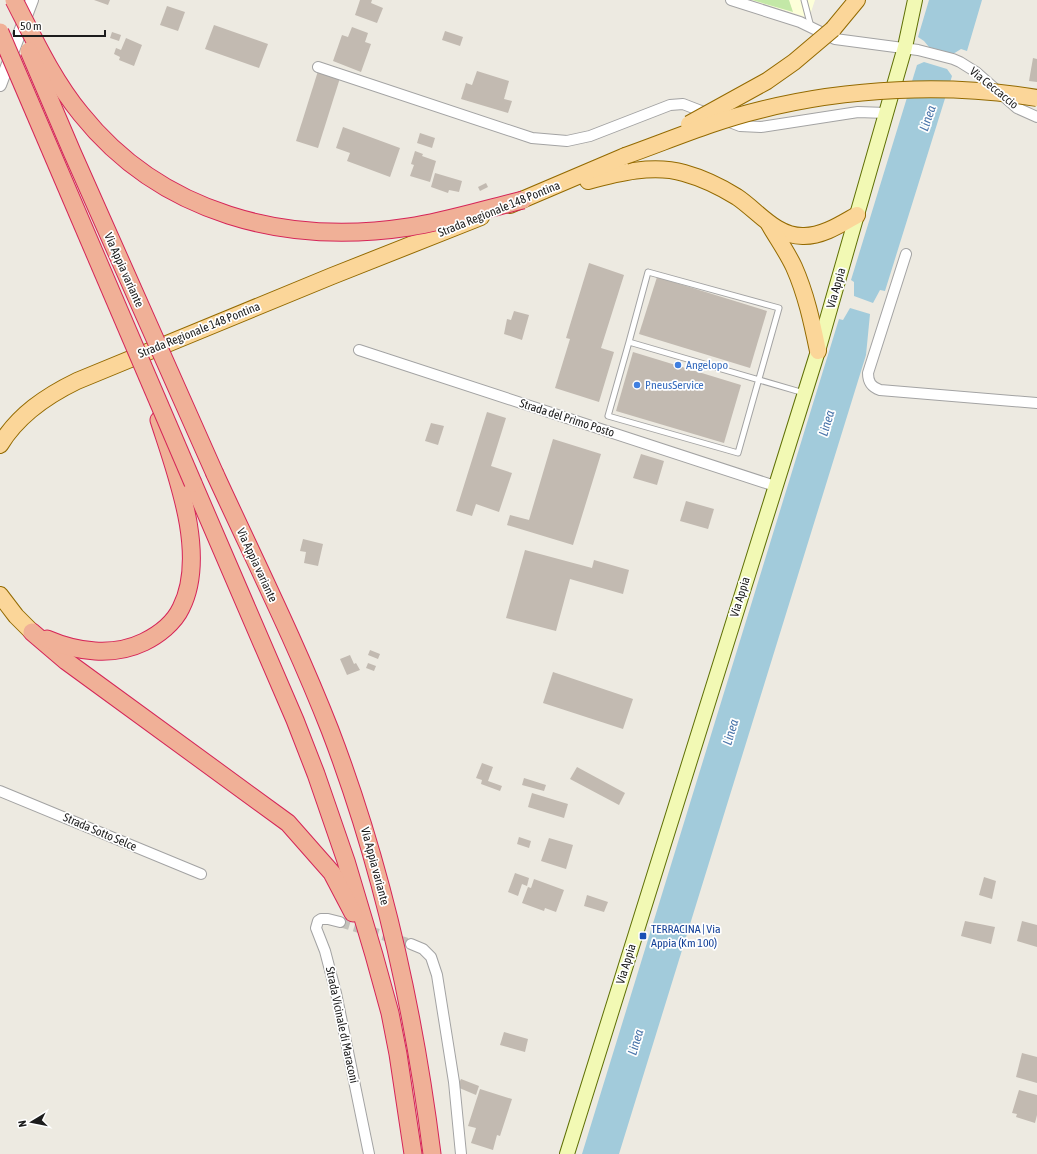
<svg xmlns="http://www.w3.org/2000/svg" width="1037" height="1154" font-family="'Asap Condensed',sans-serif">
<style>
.education{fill:#fdffd9}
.grass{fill:#c3e8a7}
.water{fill:#a2cbdb}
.building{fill:#c2bab1}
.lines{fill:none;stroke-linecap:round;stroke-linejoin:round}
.minor-tunnel{stroke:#c3c1ba;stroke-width:10;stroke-dasharray:10 5;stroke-linecap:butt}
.service-casing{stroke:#a3a3a3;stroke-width:7}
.minor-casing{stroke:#a3a3a3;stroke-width:12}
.tertiary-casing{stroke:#a3a3a3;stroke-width:14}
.secondary-casing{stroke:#5f7005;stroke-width:16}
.primary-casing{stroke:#936a01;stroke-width:18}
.trunk-casing{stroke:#d52558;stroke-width:19}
.service{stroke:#fff;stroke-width:5}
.minor{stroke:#fff;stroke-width:10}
.tertiary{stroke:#fff;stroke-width:12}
.secondary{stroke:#f2f9b4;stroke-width:14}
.primary{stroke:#fbd699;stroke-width:16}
.trunk{stroke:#f0b097;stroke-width:17}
.primary-bridge-casing{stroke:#936a01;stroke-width:18;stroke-linecap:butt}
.trunk-bridge-casing{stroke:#d52558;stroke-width:19;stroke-linecap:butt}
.primary-bridge{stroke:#fbd699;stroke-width:16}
.trunk-bridge{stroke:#f0b097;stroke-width:17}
.shop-dot{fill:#3f7fe0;stroke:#fff;stroke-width:1.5}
.transit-dot{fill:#1a4fb4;stroke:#fff;stroke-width:1.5}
.labels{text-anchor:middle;stroke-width:3.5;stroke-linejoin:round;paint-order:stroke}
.street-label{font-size:12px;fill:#1c1c1c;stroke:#fff}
.shop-label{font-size:12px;fill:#366cbe;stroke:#fff;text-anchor:start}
.transit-label{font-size:12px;fill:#164399;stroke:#fff;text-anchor:start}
.water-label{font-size:13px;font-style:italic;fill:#4a75aa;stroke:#fff}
</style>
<rect width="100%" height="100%" fill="#edeae1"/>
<polygon class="education" points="752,0 815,0 809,18"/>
<polygon class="grass" points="752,0 789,0 793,12"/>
<g class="water">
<polygon points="929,0 982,0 967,51 961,49 953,54 929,47 924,41 918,37"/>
<polygon points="924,62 947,69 952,76 885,291 880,290 873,303 854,296 854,282 851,280 917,65"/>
<polygon points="850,308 870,314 866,355 619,1154 582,1154 839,319 843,320"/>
</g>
<g class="building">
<polygon points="94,0 110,0 108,5"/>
<polygon points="360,0 372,0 371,3 383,8 377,23 355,15"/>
<polygon points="167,6 185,12 178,31 160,25"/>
<polygon points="214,25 268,44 259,68 205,49"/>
<polygon points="352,27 368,33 365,42 371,44 361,72 333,61 342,35 348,37"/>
<polygon points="445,31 463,37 460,46 442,40"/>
<polygon points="112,32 121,35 119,41 110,38"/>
<polygon points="126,38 142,45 134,66 119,60 120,57 114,54 116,48 121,50"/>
<polygon points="1033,58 1037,59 1037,82 1029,81"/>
<polygon points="318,71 340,78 318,148 296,141"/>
<polygon points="477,71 509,81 504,99 512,101 508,113 461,99 466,83 472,85"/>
<polygon points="343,127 400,148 390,177 347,161 350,153 336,148"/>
<polygon points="420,133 435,138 432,148 417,143"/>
<polygon points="415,151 423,154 422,156 436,161 430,182 410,176 414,165 411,164"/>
<polygon points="435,173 462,181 459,192 449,190 448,193 431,187"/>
<polygon points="486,183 488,187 480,191 478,187"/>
<polygon points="589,263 624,275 601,348 614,352 599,402 555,388 570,339 566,338"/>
<polygon points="657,277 767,311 750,368 639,334"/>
<polygon points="514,311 529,315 522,340 504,334 507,319 511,320"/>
<polygon points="633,352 741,385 724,443 616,411"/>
<polygon points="487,412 506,418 491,466 512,473 499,512 476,504 472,516 456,511"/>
<polygon points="431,423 444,426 438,445 425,441"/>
<polygon points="553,439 601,454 573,545 507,525 510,515 529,520"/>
<polygon points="641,454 664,461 657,485 633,478"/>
<polygon points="686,501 714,509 708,529 680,521"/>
<polygon points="303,539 323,544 318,566 304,563 306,552 300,551"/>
<polygon points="525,550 592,568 594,560 629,570 623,594 570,579 556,631 506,618"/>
<polygon points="370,650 380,654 378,659 368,655"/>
<polygon points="350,655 354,664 356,663 360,670 347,675 340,659"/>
<polygon points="368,663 376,666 374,671 366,668"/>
<polygon points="553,672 633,699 623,729 543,703"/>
<polygon points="482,763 493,767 488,781 502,786 500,791 481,784 482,780 476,778"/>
<polygon points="577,767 625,793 619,805 570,779"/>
<polygon points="524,778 546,785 544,791 522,785"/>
<polygon points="532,793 568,804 564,818 528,807"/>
<polygon points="519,837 531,841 529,848 517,844"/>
<polygon points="549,838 573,845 566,869 541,861"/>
<polygon points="515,873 529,878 527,886 522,884 518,896 508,892"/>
<polygon points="984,877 996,881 992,899 979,895"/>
<polygon points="534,879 564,890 556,912 545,908 544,911 522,903 528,887 531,888"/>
<polygon points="587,895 608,902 604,912 584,906"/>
<polygon points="965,921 995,927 991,944 961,936"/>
<polygon points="1022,921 1037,925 1037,947 1017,941"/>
<polygon points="504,1032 528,1039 525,1052 500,1045"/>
<polygon points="1022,1053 1037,1057 1037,1083 1016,1077"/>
<polygon points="461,1079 479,1086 476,1095 457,1087"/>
<polygon points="480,1089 512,1099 500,1136 497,1135 493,1150 471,1143 476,1128 468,1126"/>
<polygon points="1019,1090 1037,1095 1037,1115 1035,1123 1016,1117 1017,1114 1012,1113"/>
</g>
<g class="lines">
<polyline class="minor-tunnel" points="340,922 411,944"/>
<defs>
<g id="service">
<polyline points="804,0 811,27"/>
<polyline points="629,342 648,272 779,308 738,453 608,416 629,342 804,393"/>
</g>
<g id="minor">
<polyline points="731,0 800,22 835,39 918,50 953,59 960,62 976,72 1017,108 1037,117"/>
<polyline points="318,67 532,138 567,141 590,136 670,105 683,104 740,126 761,127 858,112 886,113"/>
<path d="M906,254L868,373C868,382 871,387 880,390L1037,403"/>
<polyline points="359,350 775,486"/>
<polyline points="0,791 201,874"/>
<polyline points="340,922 328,919 321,919 318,921 316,928 325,951 336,993 369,1154"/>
<polyline points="411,944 423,949 431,957 437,975 454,1082 461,1154"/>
</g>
<polyline id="tertiary" points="0,85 32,0"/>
<polyline id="secondary" points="567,1154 818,351 905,47 915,0"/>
<g id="primary">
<polyline points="833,29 857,0"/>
<path d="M588,181C618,173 653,164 684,173C702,178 721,187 737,197C758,211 776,237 804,236C823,236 841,224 857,215"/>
<polyline points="510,205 625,156"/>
<path d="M769,224C777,238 787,252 794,267C806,294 812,322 818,351"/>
<path d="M0,445C18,415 46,396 77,381L332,276L481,217"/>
<polyline points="0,595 16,616 32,632"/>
</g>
<g id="trunk">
<path d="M215,474C254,559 296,643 330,730C382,866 414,1010 432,1154"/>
<polyline points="193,483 295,720 316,774 346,861 374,955 390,1013 398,1054 413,1154"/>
<polyline points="32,632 66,661 288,823 332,873 353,913"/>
<path d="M47,639C77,652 113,657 144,642C158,635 174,623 181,608C208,555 176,473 159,420"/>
</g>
</defs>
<use href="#service" class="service-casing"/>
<use href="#minor" class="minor-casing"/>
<use href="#tertiary" class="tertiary-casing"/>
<use href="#secondary" class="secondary-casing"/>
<use href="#primary" class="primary-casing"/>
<use href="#trunk" class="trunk-casing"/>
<use href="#service" class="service"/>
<use href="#minor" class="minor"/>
<use href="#tertiary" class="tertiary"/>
<use href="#secondary" class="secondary"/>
<use href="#primary" class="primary"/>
<use href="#trunk" class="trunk"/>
<defs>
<g id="primary-bridge">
<polyline points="689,124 767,81 794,62 833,29"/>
<path d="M625,156C670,140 714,121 760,110C846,88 949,83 1037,98"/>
</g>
<g id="trunk-bridge">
<path d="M14,0C34,39 53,80 81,114C161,214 286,246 409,227C447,221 485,209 523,200"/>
<polyline points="0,32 193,483"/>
<polyline points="29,51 72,152 215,474"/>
</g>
</defs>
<use href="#primary-bridge" class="primary-bridge-casing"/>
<use href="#trunk-bridge" class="trunk-bridge-casing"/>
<use href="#primary-bridge" class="primary-bridge"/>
<use href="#trunk-bridge" class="trunk-bridge"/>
</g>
<g class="shop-dot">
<circle cx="678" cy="365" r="4"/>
<circle cx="637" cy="385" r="4"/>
</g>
<rect class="transit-dot" x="639" y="932" width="8" height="8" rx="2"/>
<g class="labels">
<g class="street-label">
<text transform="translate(994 88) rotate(39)" y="4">Via Ceccaccio</text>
<text transform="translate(499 209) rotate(-22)" y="4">Strada Regionale 148 Pontina</text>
<text transform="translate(124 270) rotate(66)" y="4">Via Appia variante</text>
<text transform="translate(836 288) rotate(-74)" y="4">Via Appia</text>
<text transform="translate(199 330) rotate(-22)" y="4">Strada Regionale 148 Pontina</text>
<text transform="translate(567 418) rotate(18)" y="4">Strada del Primo Posto</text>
<text transform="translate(257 565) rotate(65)" y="4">Via Appia variante</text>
<text transform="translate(740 597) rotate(-73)" y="4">Via Appia</text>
<text transform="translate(100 832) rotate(23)" y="4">Strada Sotto Selce</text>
<text transform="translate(375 866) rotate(75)" y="4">Via Appia variante</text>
<text transform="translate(626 964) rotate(-73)" y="4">Via Appia</text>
<text transform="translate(342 1025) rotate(78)" y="4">Strada Vicinale di Maraconi</text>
</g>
<g class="shop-label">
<text x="686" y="369">Angelopo</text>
<text x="645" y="389">PneusService</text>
</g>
<g class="transit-label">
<text x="651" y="933">TERRACINA | Via<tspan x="651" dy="14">Appia (Km 100)</tspan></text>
</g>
<g class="water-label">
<text transform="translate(927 118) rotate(-71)" y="5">Linea</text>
<text transform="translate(826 423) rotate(-73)" y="5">Linea</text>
<text transform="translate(730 732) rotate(-73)" y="5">Linea</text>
<text transform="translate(635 1042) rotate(-73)" y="5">Linea</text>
</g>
</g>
<g transform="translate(32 1122) rotate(260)" stroke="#ffffff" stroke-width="3" paint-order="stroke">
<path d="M0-3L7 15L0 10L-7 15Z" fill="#1c1c1c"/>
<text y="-6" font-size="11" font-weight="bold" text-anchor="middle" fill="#1c1c1c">N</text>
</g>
<path d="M14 30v6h91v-6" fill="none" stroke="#1c1c1c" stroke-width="2"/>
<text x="20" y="30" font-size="12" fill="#1c1c1c" stroke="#ffffff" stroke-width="3" paint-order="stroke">50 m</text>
</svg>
